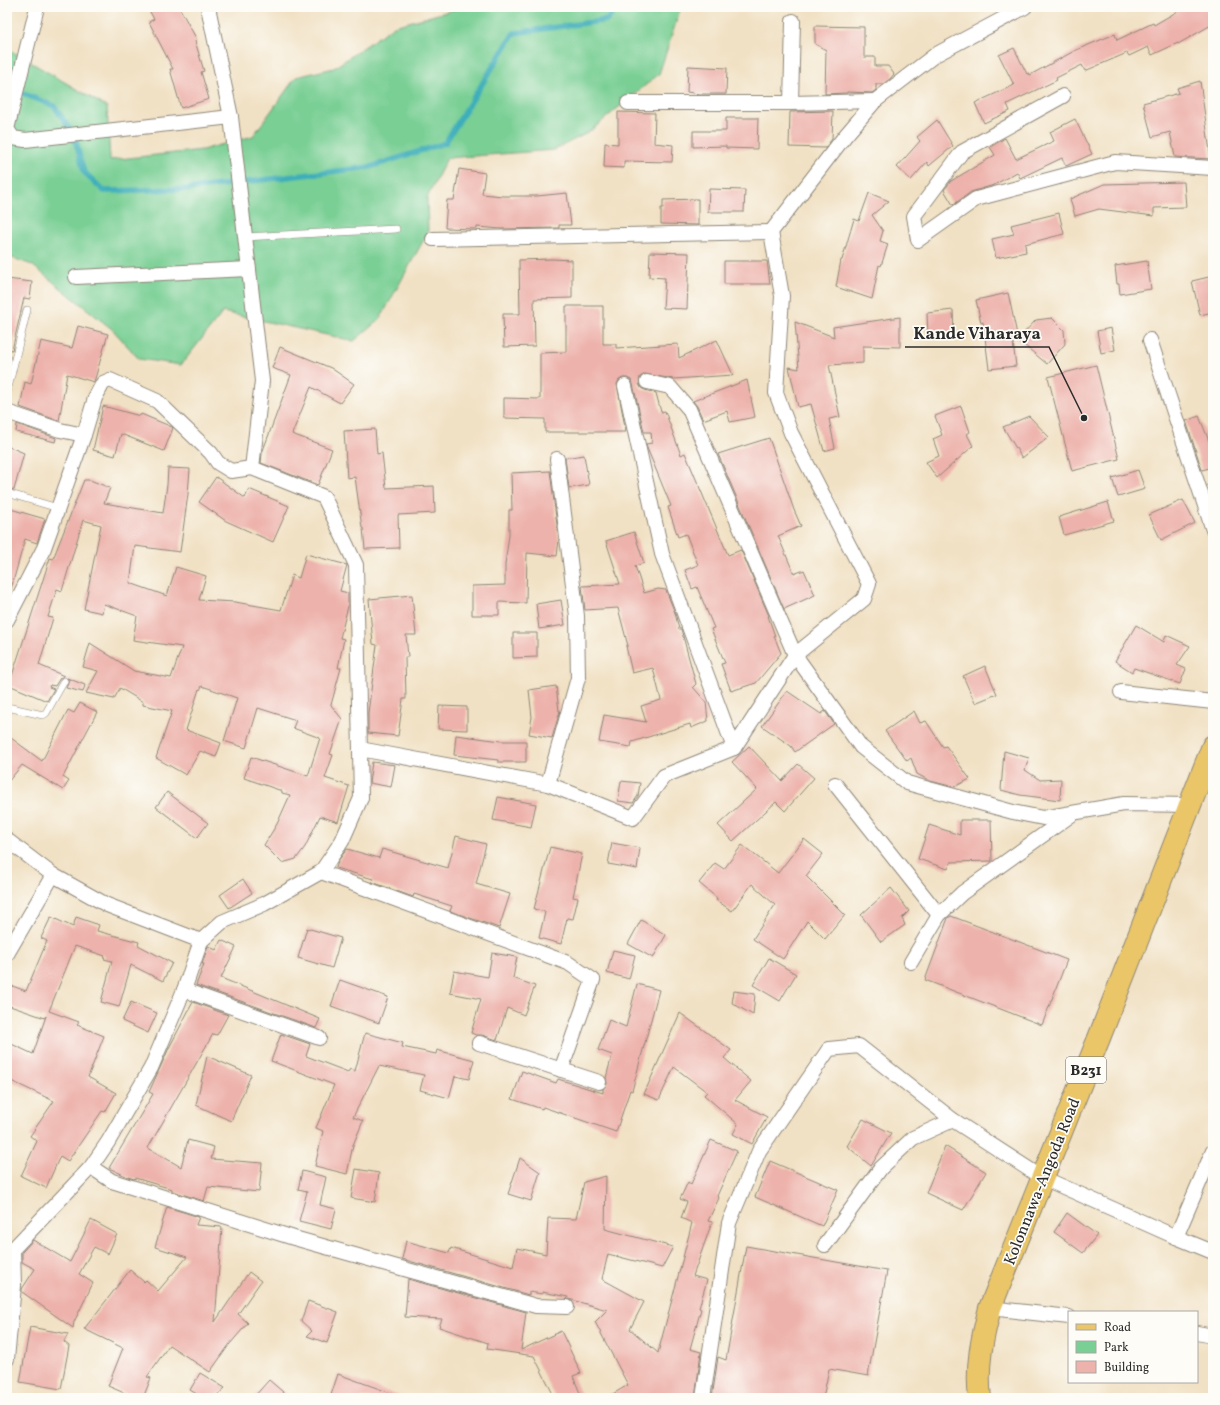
<svg xmlns="http://www.w3.org/2000/svg" width="1220" height="1405" font-family="Vollkorn,serif">
<style>
.green{fill:#79cf94;stroke:#527d60}
.lines{fill:none;stroke-linecap:round;stroke-linejoin:round}
.stream{stroke:#3eaeba;stroke-width:5.5}
.building{fill:#edb2ab}
.lane-casing{stroke:#8e8678;stroke-width:8}
.street-casing{stroke:#8e8678;stroke-width:16}
.primary-casing{stroke:#8e8678;stroke-width:24}
.lane{stroke:#fff;stroke-width:7}
.street{stroke:#fff;stroke-width:14}
.primary{stroke:#eac669;stroke-width:22}
.labels{text-anchor:middle;stroke-width:3.5;stroke-linejoin:round;paint-order:stroke}
.shield{fill:#fdfcf7;stroke:#6a6a68;stroke-width:1}
.shield-label{font-size:15px;font-weight:bold;fill:#2b2b2b}
.street-label{font-size:16px;fill:#2b2b2b;stroke:#fdfcf7}
.leader{fill:none;stroke:#2b2b2b;stroke-width:1.5}
.callout-dot{fill:#2b2b2b;stroke:#fdfcf7;stroke-width:1.5}
.callout-label{font-size:17px;text-anchor:middle;font-weight:bold;fill:#2b2b2b;stroke:#fdfcf7;stroke-width:3.5;stroke-linejoin:round;paint-order:stroke}
</style>
<rect width="100%" height="100%" fill="#fdfcf7"/>
<filter id="ink" filterUnits="userSpaceOnUse"><feTurbulence type="fractalNoise" baseFrequency=".025" numOctaves="2"/><feDisplacementMap in="SourceGraphic" scale="8" xChannelSelector="R" yChannelSelector="G"/><feConvolveMatrix kernelMatrix="1 2 1 2 8 2 1 2 1" color-interpolation-filters="sRGB"/></filter>
<filter id="wash" filterUnits="userSpaceOnUse"><feTurbulence type="fractalNoise" baseFrequency=".012" numOctaves="4" result="noise"/><feDisplacementMap in="SourceGraphic" scale="16" xChannelSelector="R" yChannelSelector="G"/><feGaussianBlur stdDeviation="0.9" result="paint"/><feColorMatrix in="noise" values="0 0 0 0 0 0 0 0 0 0 0 0 0 0 0 0 0 1.4 0 .05"/><feComposite in="paint" operator="in"/></filter>
<g filter="url(#wash)">
<rect width="100%" height="100%" fill="#f1e1c4"/>
<polygon class="green" points="7,7 8,7 8,49 107,107 110,160 202,150 253,136 296,77 334,68 394,26 464,7 681,7 659,74 589,132 554,150 447,158 427,198 428,232 380,319 354,341 223,312 181,365 139,359 113,330 32,265 7,256"/>
<g class="lines">
<polyline class="stream" points="7,87 54,106 74,135 84,172 104,191 188,189 370,167 445,143 514,33 607,20 618,7"/>
</g>
<g id="blocks">
<g class="building">
<polygon points="147,7 179,7 197,40 195,41 204,71 201,72 209,99 181,108 170,69 173,69 149,22 154,19"/>
<polygon points="1185,7 1213,7 1213,24 1178,44 1178,43 1152,55 1148,47 1129,56 1127,53 1085,71 1082,65 1056,78 1057,80 1007,104 1010,111 984,123 975,103 1014,85 999,55 1014,48 1027,74 1029,73 1030,75 1076,50 1115,34 1117,40 1153,23 1154,25"/>
<polygon points="815,26 864,27 864,57 875,57 875,66 888,66 894,74 891,78 883,84 876,84 876,90 872,93 847,92 847,93 825,94 826,50 815,44"/>
<polygon points="688,66 727,68 726,94 699,94 687,92"/>
<polygon points="1200,81 1211,159 1175,157 1170,132 1152,137 1143,103 1179,93 1177,88"/>
<polygon points="833,111 832,139 825,148 789,147 790,112"/>
<polygon points="618,112 655,113 654,143 673,145 672,162 624,161 624,168 604,167 605,143 618,144"/>
<polygon points="726,118 758,118 757,149 726,148 726,146 693,147 693,131 726,131"/>
<polygon points="1075,119 1092,154 1066,166 1062,158 1020,178 1017,172 994,185 971,192 953,205 944,190 951,181 995,155 990,147 1005,138 1016,159 1054,141 1050,132"/>
<polygon points="937,120 953,146 929,166 927,162 911,180 897,167 920,141 917,137"/>
<polygon points="459,169 485,173 482,194 503,196 537,196 567,193 571,225 559,225 559,228 502,229 477,227 477,229 445,228 447,200 454,200"/>
<polygon points="1184,182 1186,207 1154,208 1154,216 1099,209 1075,216 1070,199 1104,184"/>
<polygon points="709,189 745,190 744,212 708,212"/>
<polygon points="869,193 889,201 872,215 883,231 880,241 888,244 881,266 879,265 872,299 836,287 841,260 842,260 854,219 859,221"/>
<polygon points="698,199 698,225 661,224 661,208 663,208 663,200"/>
<polygon points="1059,213 1064,234 1025,244 1026,252 996,258 992,239 1014,234 1011,225"/>
<polygon points="650,252 689,253 687,309 663,308 665,278 649,277"/>
<polygon points="552,259 572,260 572,298 534,299 535,346 504,347 503,314 520,314 519,260"/>
<polygon points="724,261 767,261 770,284 724,284"/>
<polygon points="1147,261 1151,289 1120,294 1119,284 1117,284 1115,266"/>
<polygon points="1213,276 1213,312 1200,315 1192,281"/>
<polygon points="7,279 32,282 30,299 24,298 12,350 7,349"/>
<polygon points="1008,293 1018,339 1036,320 1052,318 1064,330 1065,344 1047,364 1012,335 1016,366 989,369 983,322 981,323 976,300"/>
<polygon points="566,306 603,306 603,344 616,344 616,348 678,344 679,358 717,340 733,375 673,379 645,374 640,377 639,384 641,388 645,390 656,393 661,412 665,411 681,455 685,453 728,555 741,550 769,616 768,616 775,636 774,636 781,653 756,683 731,691 721,664 725,663 711,629 714,628 697,587 692,589 685,570 698,565 686,534 678,537 668,507 671,506 647,448 646,444 652,443 651,432 644,432 633,384 631,380 627,378 623,378 619,380 617,384 626,432 545,432 545,419 504,418 504,398 540,399 540,353 566,352"/>
<polygon points="953,310 954,335 928,337 927,313"/>
<polygon points="900,317 900,347 863,346 863,363 829,365 840,417 829,419 835,448 824,451 811,404 798,407 789,367 799,369 795,322 834,337 833,327"/>
<polygon points="78,326 108,334 94,382 67,374 59,421 20,407 25,382 31,384 41,341 72,348"/>
<polygon points="1111,328 1115,350 1101,353 1097,331"/>
<polygon points="280,347 331,368 354,384 340,403 311,387 292,434 332,449 318,485 261,463 262,453 291,375 272,368"/>
<polygon points="1096,365 1119,459 1072,471 1048,377"/>
<polygon points="747,380 755,417 730,422 727,411 703,420 697,406 693,401"/>
<polygon points="103,406 140,416 141,414 172,427 173,428 164,451 121,434 115,456 93,450"/>
<polygon points="961,406 970,432 967,434 973,446 937,478 926,462 939,456 933,439 942,435 935,416"/>
<polygon points="1029,416 1049,437 1022,458 1003,427"/>
<polygon points="1199,416 1213,451 1213,467 1202,470 1186,421"/>
<polygon points="17,424 56,438 55,442 16,432"/>
<polygon points="375,429 377,454 382,453 386,488 434,486 435,513 398,515 399,548 365,549 363,528 362,528 355,477 347,478 344,431"/>
<polygon points="769,438 794,510 801,526 778,536 794,574 804,570 815,595 784,609 718,454"/>
<polygon points="7,446 24,453 14,490 7,488"/>
<polygon points="584,455 589,485 569,488 565,458"/>
<polygon points="168,468 190,469 188,494 180,552 135,546 130,583 167,596 176,567 206,576 199,600 235,602 281,610 292,575 299,578 306,554 347,565 340,591 348,593 348,606 340,638 344,639 338,668 341,668 331,705 342,719 330,754 333,755 325,778 349,786 338,822 320,816 305,847 296,859 282,863 264,845 277,824 290,795 282,793 282,791 244,778 251,757 308,776 320,738 293,728 296,720 258,708 246,748 224,741 237,698 202,686 200,690 199,689 186,730 221,743 216,757 200,751 186,775 156,758 172,711 143,705 143,702 120,688 114,699 86,693 98,671 83,667 90,643 134,671 171,678 182,647 133,640 137,616 104,604 102,613 84,609 101,525 83,520 62,591 57,589 48,617 53,618 39,665 64,676 60,678 55,686 50,685 49,687 54,689 47,701 9,685 50,558 53,559 84,480 90,480 110,488 104,503 163,513 167,485"/>
<polygon points="1138,470 1145,489 1118,497 1112,478"/>
<polygon points="550,471 559,540 557,556 527,553 526,603 499,602 499,615 472,615 472,586 505,585 505,564 509,535 509,510 512,510 511,473"/>
<polygon points="216,477 245,498 249,489 289,506 273,542 226,521 199,502"/>
<polygon points="1183,500 1195,523 1161,540 1149,515"/>
<polygon points="1108,502 1114,521 1064,535 1059,517"/>
<polygon points="7,508 45,519 37,543 25,539 11,589 7,588"/>
<polygon points="634,532 644,563 635,566 644,593 658,589 666,590 675,613 679,629 681,629 696,684 693,687 706,702 708,721 691,728 690,724 632,742 631,747 599,742 604,715 646,722 641,706 661,700 653,668 632,673 626,646 628,646 618,608 585,610 582,586 620,584 606,541"/>
<polygon points="412,595 416,635 406,635 408,657 405,657 406,699 403,699 398,736 368,733 368,713 377,645 373,644 369,599"/>
<polygon points="561,600 565,625 539,629 536,604"/>
<polygon points="1136,625 1164,642 1166,635 1190,646 1177,665 1186,669 1180,684 1134,668 1132,672 1115,661"/>
<polygon points="513,633 537,633 537,657 513,658"/>
<polygon points="985,666 997,694 975,703 963,676"/>
<polygon points="67,678 85,685 83,692 66,688 69,681"/>
<polygon points="556,686 559,711 560,711 552,738 529,734 532,717 529,690"/>
<polygon points="787,691 821,714 825,711 834,724 795,752 791,746 762,726"/>
<polygon points="80,703 97,712 63,777 69,781 63,790 22,765 7,783 7,735 42,761 68,710 74,713"/>
<polygon points="439,706 467,707 467,730 438,729"/>
<polygon points="914,711 920,723 926,721 943,747 946,746 970,779 954,787 930,781 917,774 911,758 907,761 885,731"/>
<polygon points="456,735 501,741 526,741 526,762 498,762 498,760 454,755"/>
<polygon points="749,746 782,781 798,764 814,778 785,811 776,802 733,841 718,825 757,789 732,762"/>
<polygon points="1004,751 1029,758 1025,770 1040,780 1061,779 1060,800 1020,795 1001,790"/>
<polygon points="372,762 395,765 391,787 369,783"/>
<polygon points="621,781 640,783 638,796 633,803 618,801"/>
<polygon points="167,792 208,823 197,838 156,807"/>
<polygon points="498,797 536,804 531,827 493,820"/>
<polygon points="960,820 991,820 992,861 951,862 948,869 918,859 929,825 960,835"/>
<polygon points="456,836 486,844 476,884 510,894 499,928 450,911 452,906 414,894 413,897 372,882 373,879 336,868 338,861 347,849 379,858 382,849 448,868"/>
<polygon points="804,839 823,854 806,876 845,915 825,939 807,921 783,959 753,939 775,905 752,884 732,911 716,900 717,898 699,883 715,863 724,869 742,845 778,873"/>
<polygon points="612,843 640,848 637,869 608,864"/>
<polygon points="550,847 582,854 573,897 578,898 573,919 567,918 561,944 539,938 545,912 534,909"/>
<polygon points="243,879 252,893 229,908 220,895"/>
<polygon points="891,888 909,911 902,918 905,925 881,942 861,915"/>
<polygon points="951,916 1067,960 1042,1025 925,980 948,918"/>
<polygon points="51,917 73,927 76,917 99,925 97,931 139,942 138,945 172,963 163,981 131,965 119,1007 101,1002 112,961 104,959 105,956 75,946 49,1011 79,1022 77,1025 104,1036 88,1077 116,1093 105,1112 102,1111 68,1161 60,1156 46,1188 21,1176 37,1141 30,1136 54,1101 7,1079 7,1042 33,1054 46,1016 45,1018 7,1005 7,984 26,991 47,941 41,938"/>
<polygon points="641,920 666,935 653,958 628,944"/>
<polygon points="307,928 341,938 332,968 298,958"/>
<polygon points="221,940 236,947 221,978 320,1019 316,1028 196,985 204,964 202,964 208,946 216,950"/>
<polygon points="613,950 635,955 629,979 607,973"/>
<polygon points="492,953 517,957 513,978 535,986 524,1015 507,1008 497,1040 482,1035 476,1035 471,1033 481,999 450,993 454,971 488,977"/>
<polygon points="769,958 796,974 780,1001 753,985"/>
<polygon points="340,980 388,997 379,1023 331,1006"/>
<polygon points="637,984 659,990 632,1091 630,1090 616,1132 543,1107 542,1109 512,1099 522,1071 556,1083 558,1079 603,1093 603,1089 607,1084 606,1078 612,1055 598,1050 609,1020 626,1027"/>
<polygon points="734,991 755,994 753,1015 732,1003"/>
<polygon points="131,1002 157,1013 148,1033 122,1021"/>
<polygon points="193,1002 228,1015 217,1035 213,1034 148,1148 181,1167 188,1140 214,1147 211,1159 262,1163 259,1192 208,1187 204,1201 172,1191 172,1189 135,1178 134,1179 128,1177 109,1168 153,1094 149,1092 169,1048"/>
<polygon points="680,1013 731,1050 724,1058 751,1081 735,1100 767,1117 752,1144 733,1134 738,1124 704,1095 707,1092 674,1067 659,1100 644,1094"/>
<polygon points="365,1033 403,1043 402,1047 436,1054 437,1050 474,1060 469,1079 455,1076 449,1098 420,1090 424,1075 379,1066 353,1117 363,1121 353,1145 347,1174 315,1166 323,1131 316,1128 334,1085 271,1061 281,1034 310,1044 306,1056 348,1072 350,1069 355,1071"/>
<polygon points="207,1056 251,1075 231,1121 196,1105"/>
<polygon points="863,1119 891,1133 871,1166 847,1146"/>
<polygon points="711,1140 737,1151 717,1196 719,1198 708,1221 712,1222 693,1276 707,1280 699,1308 701,1309 690,1349 701,1352 695,1398 606,1398 628,1385 595,1322 607,1310 572,1300 567,1299 568,1297 542,1292 543,1294 529,1292 529,1295 402,1259 406,1241 449,1253 451,1248 513,1267 517,1248 546,1254 548,1218 576,1219 584,1182 606,1176 605,1229 673,1247 662,1268 608,1254 602,1279 644,1302 630,1329 658,1353 692,1223 681,1218 687,1202 680,1199 688,1182 691,1184"/>
<polygon points="945,1146 986,1172 963,1210 926,1193"/>
<polygon points="520,1158 540,1172 531,1201 508,1194"/>
<polygon points="770,1161 838,1190 822,1226 755,1197"/>
<polygon points="356,1169 379,1173 375,1202 351,1198"/>
<polygon points="302,1171 326,1177 320,1205 336,1209 331,1229 299,1221 307,1192 298,1190"/>
<polygon points="167,1207 199,1217 196,1225 222,1227 215,1322 249,1272 261,1281 238,1314 248,1323 229,1345 210,1372 169,1345 147,1377 151,1378 143,1398 136,1398 108,1386 123,1348 84,1329 130,1270 144,1282 146,1280 158,1291 187,1257 155,1247"/>
<polygon points="1067,1213 1097,1235 1083,1253 1054,1232"/>
<polygon points="91,1220 117,1234 108,1254 94,1247 79,1274 93,1283 74,1322 73,1328 22,1292 22,1289 35,1269 22,1262 22,1252 33,1240 70,1262"/>
<polygon points="746,1246 887,1271 868,1376 829,1369 823,1398 712,1398 718,1357 726,1360"/>
<polygon points="408,1279 526,1312 521,1350 561,1331 581,1373 573,1376 582,1398 555,1398 534,1356 487,1349 488,1343 439,1327 442,1319 405,1317"/>
<polygon points="308,1301 338,1312 327,1343 307,1336 312,1331 301,1321"/>
<polygon points="30,1327 68,1334 64,1342 69,1346 61,1389 20,1382"/>
<polygon points="200,1373 225,1388 214,1398 203,1398 190,1390"/>
<polygon points="338,1374 399,1396 399,1398 330,1398"/>
<polygon points="269,1380 290,1398 253,1398"/>
</g>
</g>
</g>
<g filter="url(#ink)">
<use href="#blocks" fill-opacity="0" stroke="#8e8678" stroke-width="1"/>
<g class="lines">
<defs>
<g id="lane">
<polyline points="245,237 396,229"/>
<polyline points="7,392 27,310"/>
<polyline points="7,493 58,508"/>
<polyline points="7,707 43,715 46,713 64,681"/>
</g>
<g id="street">
<polyline points="37,7 7,129 13,138 25,140 231,117"/>
<polyline points="1063,96 962,152 914,216 918,240 976,199 1115,162 1213,168"/>
<polyline points="628,103 791,103 875,101"/>
<polyline points="791,103 793,21"/>
<polyline points="433,239 771,232"/>
<polyline points="76,277 249,269"/>
<polyline points="1150,340 1213,530"/>
<polyline points="647,382 670,387 689,409 795,655 861,747 907,783 1013,812 1043,818 1124,804 1190,805"/>
<polyline points="625,386 662,554 734,748"/>
<polyline points="7,412 60,430 84,435"/>
<polyline points="7,620 44,548 84,435 95,398 103,383 110,380 157,401 211,453 218,463 231,471 252,468"/>
<polyline points="1121,692 1213,702"/>
<polyline points="360,749 548,784 633,818 664,776 734,748 795,655 864,599 869,584 791,433 776,393 782,296 771,232 845,136 875,101 935,55 1025,7"/>
<polyline points="548,784 578,678 577,616 557,459"/>
<polyline points="835,784 939,915"/>
<polyline points="7,840 53,875 107,905 201,941"/>
<polyline points="321,872 568,963 593,980 561,1070"/>
<polyline points="7,954 53,875"/>
<polyline points="911,962 939,915 962,893 1071,815"/>
<polyline points="184,990 319,1038"/>
<polyline points="479,1043 599,1082"/>
<polyline points="91,1167 112,1181 294,1238 536,1306 567,1307"/>
<polyline points="1176,1237 1213,1151"/>
<polyline points="825,1245 881,1168 913,1138 953,1120"/>
<polyline points="990,1308 1069,1317"/>
<polyline points="1197,1333 1213,1336"/>
<polyline points="7,1359 14,1286 13,1249 91,1167 108,1142 151,1068 184,990 201,941 222,922 264,904 321,872 342,841 361,798 356,565 324,497 252,468 262,381 231,117 208,7"/>
<polyline points="703,1398 729,1223 759,1151 829,1049 859,1046 953,1120 1041,1177 1176,1237 1213,1252"/>
</g>
<path id="primary" d="M980,1398C976,1367 982,1338 990,1308L1099,1038L1213,746"/>
</defs>
<use href="#lane" class="lane-casing"/>
<use href="#street" class="street-casing"/>
<use href="#primary" class="primary-casing"/>
<use href="#lane" class="lane"/>
<use href="#street" class="street"/>
<use href="#primary" class="primary"/>
</g>
</g>
<g class="labels">
<rect class="shield" x="1066" y="1057" width="40" height="26" rx="3"/>
<g class="shield-label">
<text x="1086" y="1075">B231</text>
</g>
<g class="street-label">
<text transform="translate(1041 1181) rotate(-68)" y="6">Kolonnawa-Angoda Road</text>
</g>
</g>
<path class="leader" d="M1084 418L1049 347H905"/>
<circle class="callout-dot" cx="1084" cy="418" r="4"/>
<g class="callout-label">
<text x="977" y="339">Kande Viharaya</text>
</g>
<rect width="1220" height="1405" fill="none" stroke="#fdfcf7" stroke-width="24"/>
<rect x="1068" y="1311" width="130" height="72" fill="#fdfcf7" stroke="#a9a8a5"/>
<rect x="1076" y="1324" width="20" height="6" fill="#eac669" stroke="#a9a8a5"/>
<text x="1104" y="1331" font-size="12" fill="#2b2b2b">Road</text>
<rect x="1076" y="1341" width="20" height="12" fill="#79cf94" stroke="#a9a8a5"/>
<text x="1104" y="1351" font-size="12" fill="#2b2b2b">Park</text>
<rect x="1076" y="1361" width="20" height="12" fill="#edb2ab" stroke="#a9a8a5"/>
<text x="1104" y="1371" font-size="12" fill="#2b2b2b">Building</text>
</svg>
